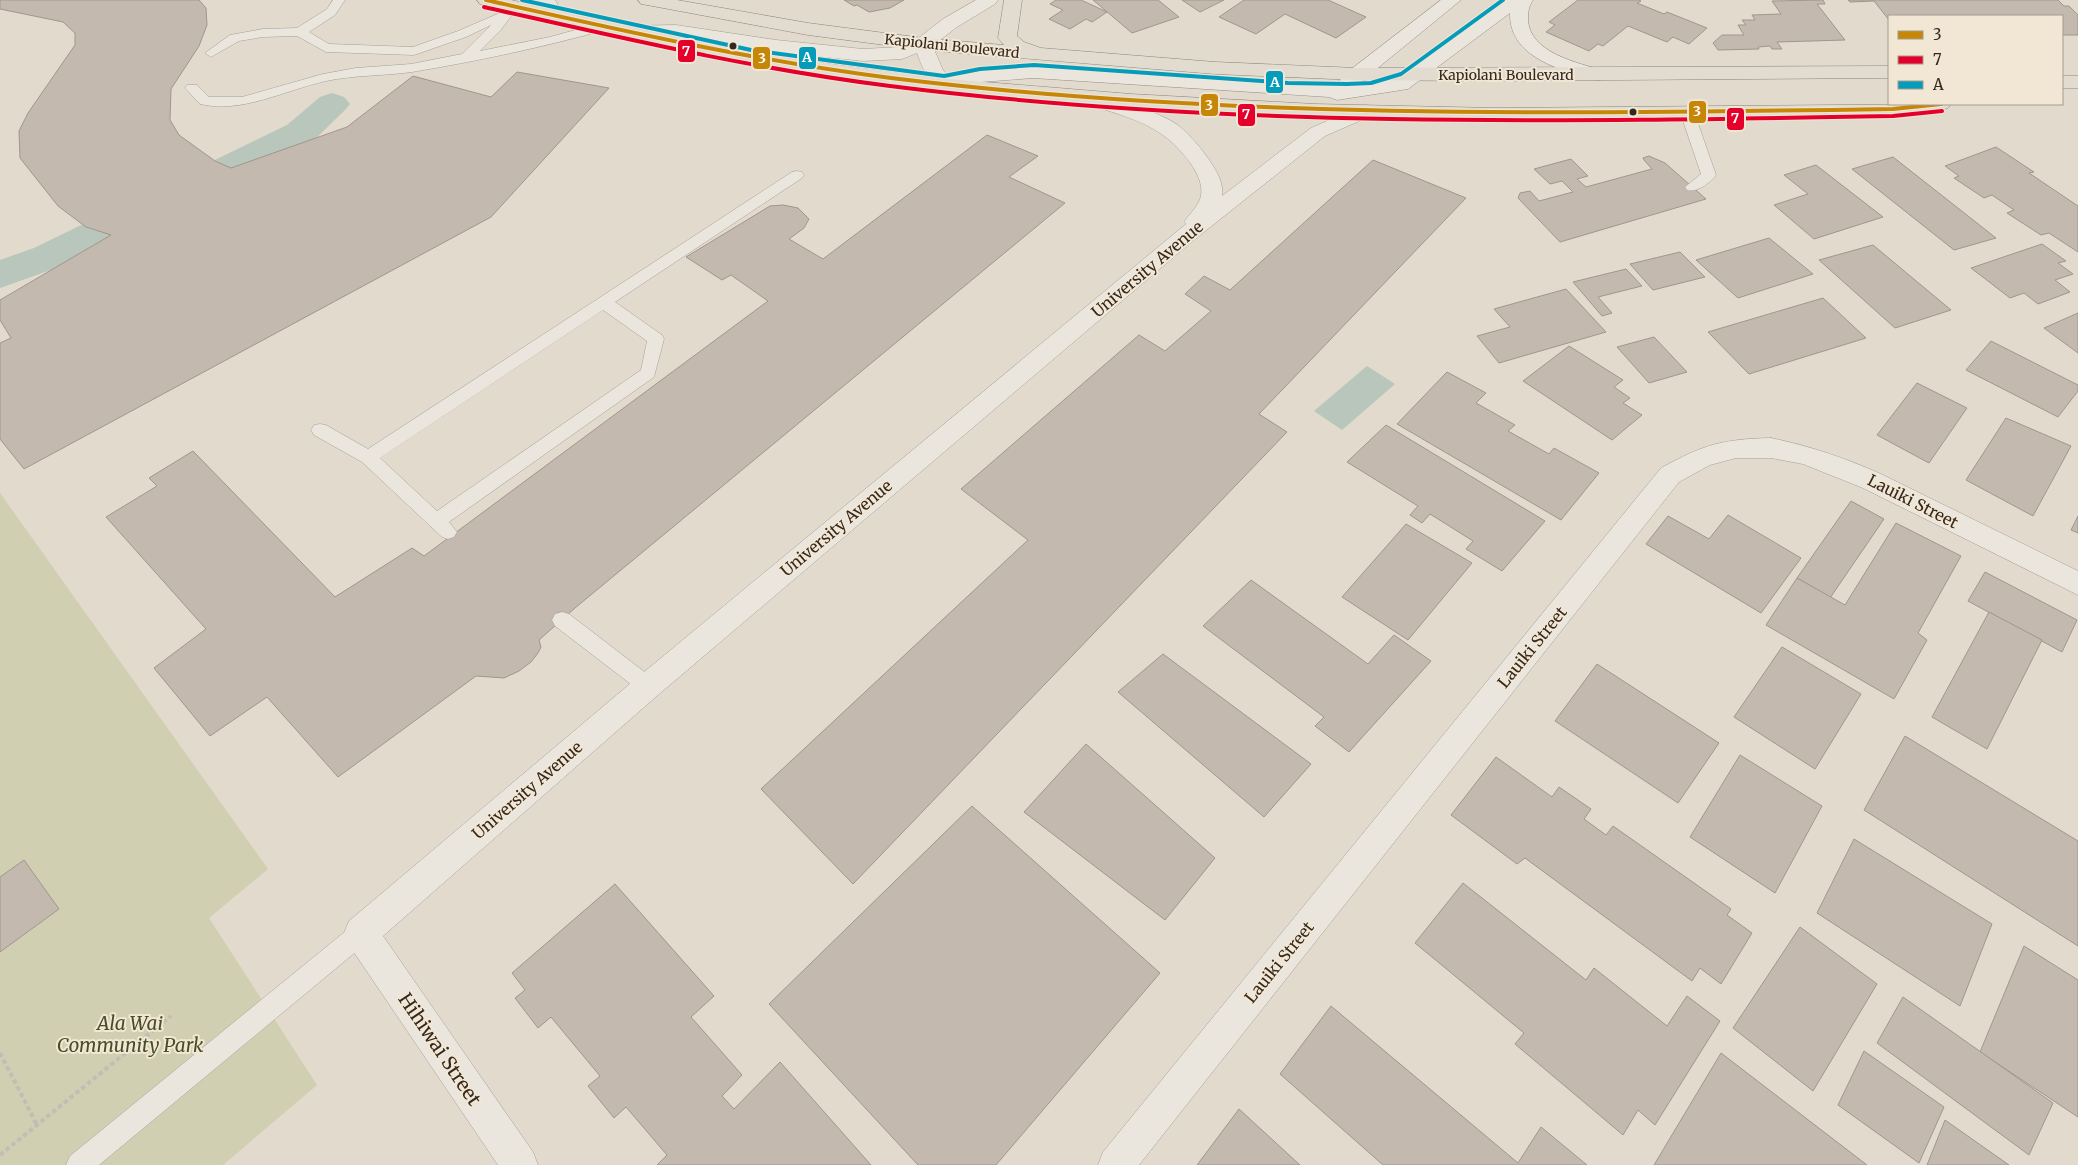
<svg xmlns="http://www.w3.org/2000/svg" width="2078" height="1165" font-family="Merriweather,serif">
<style>
.green{fill:#d0cfb1}
.water{fill:#b8c6bc}
.lines{fill:none;stroke-linecap:round;stroke-linejoin:round}
.canal{fill:#b8c6bc;fill-rule:evenodd}
.building{fill:#c4b9ae;stroke:#a1968d}
.service-casing{stroke:#a69f96;stroke-width:1}
.minor-casing{stroke:#a69f96;stroke-width:1}
.tertiary-casing{stroke:#a69f96;stroke-width:1}
.secondary-casing{stroke:#968f86;stroke-width:1}
.primary-casing{stroke:#8c857d;stroke-width:1}
.path{stroke:#c2bdb5;stroke-width:4;stroke-dasharray:4.5 3;stroke-linecap:butt}
.service{fill:#eae6de;fill-rule:evenodd}
.minor{fill:#eae6de;fill-rule:evenodd}
.tertiary{fill:#eae6de;fill-rule:evenodd}
.secondary{fill:#eae6de;fill-rule:evenodd}
.primary{fill:#e1dbd0;fill-rule:evenodd}
.bus-1-casing{stroke:#f1e7d4;stroke-width:6}
.bus-2-casing{stroke:#f1e7d4;stroke-width:6}
.bus-3-casing{stroke:#f1e7d4;stroke-width:6}
.bus-1{stroke:#c68608;stroke-width:4}
.bus-2{stroke:#e4002b;stroke-width:4}
.bus-3{stroke:#059cbc;stroke-width:4}
.bus-dot{fill:#34281f;stroke:#f1e7d4;stroke-width:2}
.labels{text-anchor:middle;stroke-width:4;stroke-linejoin:round;paint-order:stroke}
.far-street-label{font-size:14px;fill:#34281f;stroke:#f1e7d4}
.street-label{font-size:16px;fill:#34281f;stroke:#f1e7d4}
.near-park-label{font-size:19px;font-style:italic;fill:#464e28;stroke:#f1e7d4}
.near-street-label{font-size:19px;fill:#34281f;stroke:#f1e7d4}
.line-badge{stroke:#f1e7d4;stroke-width:2}
.badge-label{font-size:14px;text-anchor:middle;font-weight:bold;fill:#fff}
</style>
<rect width="100%" height="100%" fill="#e1dacd"/>
<polygon class="green" points="0,493 268,869 209,918 317,1085 223,1165 0,1165"/>
<polygon class="water" points="1367,366 1395,384 1342,430 1314,411"/>
<g class="lines">
<polygon class="canal" points="332,93 344,97 350,104 344,111 313,141 62,266 0,288 0,260 34,248 287,125 320,97"/>
</g>
<g class="building">
<polygon points="0,0 199,0 206,8 207,25 199,46 171,89 170,120 179,135 215,161 231,168 347,127 413,76 491,97 517,72 609,88 491,217 24,469 0,439 0,343 11,338 0,320 0,300 111,235 86,227 58,206 20,158 19,131 28,113 75,45 75,33 63,22 0,9"/>
<polygon points="844,0 904,0 890,8 869,12 857,5 854,6"/>
<polygon points="1056,0 1081,0 1107,12 1092,22 1086,19 1070,29 1049,19 1063,10 1050,4"/>
<polygon points="1093,0 1158,0 1179,17 1132,33"/>
<polygon points="1182,0 1224,0 1200,12"/>
<polygon points="1244,0 1328,0 1366,17 1336,38 1285,14 1256,34 1219,17"/>
<polygon points="1578,0 1639,0 1641,1 1637,3 1664,14 1667,12 1707,28 1689,44 1673,37 1667,42 1628,26 1603,46 1598,44 1589,51 1546,32 1555,25 1549,22"/>
<polygon points="1823,0 1825,4 1817,4 1845,40 1777,42 1782,49 1772,49 1770,46 1758,47 1759,49 1718,50 1713,43 1722,35 1744,35 1738,25 1746,25 1742,20 1755,20 1752,15 1781,14 1772,1"/>
<polygon points="1848,0 2058,0 2064,6 2069,6 2078,15 2078,35 2062,35 2062,16 1889,16 1889,20 1874,1 1850,2"/>
<polygon points="987,135 1038,156 1009,177 1065,203 575,608 539,640 541,647 538,653 531,662 519,671 504,678 476,676 338,777 267,697 210,736 154,668 206,629 106,517 157,486 149,478 193,451 335,597 412,548 424,556 768,301 731,275 722,280 686,257 770,206 783,205 798,208 809,219 804,228 789,239 823,259"/>
<polygon points="1996,147 2034,172 2029,173 2078,206 2078,252 2049,233 2041,235 2007,213 2014,210 1992,195 1984,198 1954,178 1959,176 1945,166"/>
<polygon points="1649,156 1665,163 1706,199 1560,242 1518,198 1520,193 1530,191 1539,201 1573,192 1562,181 1550,184 1534,169 1571,159 1588,176 1577,179 1586,187 1652,169 1644,160 1643,158"/>
<polygon points="1893,157 1996,238 1954,250 1852,169"/>
<polygon points="1373,160 1466,198 1259,414 1287,432 853,884 761,789 1028,540 961,489 1139,335 1165,351 1211,311 1185,294 1204,276 1230,290"/>
<polygon points="1816,165 1883,217 1814,239 1774,205 1808,194 1784,175"/>
<polygon points="1769,238 1813,274 1738,298 1696,260"/>
<polygon points="2042,244 2066,261 2058,263 2073,274 2055,280 2070,292 2038,304 2024,293 2010,298 1971,268"/>
<polygon points="1873,245 1951,310 1895,328 1819,260"/>
<polygon points="1680,252 1705,277 1653,290 1630,264"/>
<polygon points="1626,269 1642,286 1598,297 1612,313 1602,316 1573,282"/>
<polygon points="1566,289 1606,332 1499,363 1477,336 1510,327 1494,309"/>
<polygon points="1823,298 1866,338 1749,374 1708,332"/>
<polygon points="2078,313 2078,353 2044,328"/>
<polygon points="1654,337 1687,372 1649,383 1617,347"/>
<polygon points="1991,341 2078,385 2078,391 2058,417 1966,370"/>
<polygon points="1569,346 1623,380 1614,387 1630,398 1623,403 1642,415 1612,440 1523,381"/>
<polygon points="1447,372 1486,393 1476,403 1515,425 1508,431 1549,454 1554,448 1599,473 1561,520 1397,424"/>
<polygon points="1917,383 1967,408 1929,463 1877,435"/>
<polygon points="2006,418 2071,446 2033,516 1966,480"/>
<polygon points="1386,425 1545,521 1502,571 1466,549 1473,541 1430,514 1422,523 1410,515 1418,506 1347,462"/>
<polygon points="1851,501 1884,519 1830,598 1797,578"/>
<polygon points="1728,515 1801,558 1761,613 1646,544 1668,516 1709,539"/>
<polygon points="2078,516 2078,533 2071,530"/>
<polygon points="1896,523 1961,556 1918,633 1927,640 1894,699 1766,625 1797,578 1845,605"/>
<polygon points="1406,524 1472,563 1408,640 1342,597"/>
<polygon points="1985,572 2077,620 2062,652 1968,601"/>
<polygon points="1251,580 1368,664 1394,635 1431,661 1349,752 1315,726 1324,717 1203,626"/>
<polygon points="1989,612 2042,640 1987,749 1932,717"/>
<polygon points="1782,647 1861,694 1815,769 1734,717"/>
<polygon points="1163,654 1311,764 1264,817 1118,692"/>
<polygon points="1597,664 1719,743 1678,803 1555,721"/>
<polygon points="1905,736 2078,841 2078,946 1864,810"/>
<polygon points="1086,744 1215,858 1165,920 1024,812"/>
<polygon points="1740,755 1822,806 1775,893 1690,837"/>
<polygon points="1496,757 1552,797 1559,787 1591,809 1584,819 1606,835 1613,826 1731,909 1727,915 1752,933 1721,984 1700,968 1692,981 1525,858 1517,864 1451,815"/>
<polygon points="972,806 1160,973 996,1165 918,1165 769,1004"/>
<polygon points="1854,839 1992,924 1960,1006 1817,913"/>
<polygon points="24,860 59,909 0,952 0,877"/>
<polygon points="1463,883 1586,980 1594,968 1667,1026 1687,996 1720,1021 1655,1125 1638,1110 1623,1135 1515,1044 1524,1033 1415,943"/>
<polygon points="615,884 714,996 691,1017 742,1075 722,1096 734,1109 780,1062 871,1165 657,1165 667,1155 626,1107 614,1118 588,1086 600,1076 551,1017 538,1028 515,998 525,990 512,973"/>
<polygon points="1800,927 1877,984 1813,1091 1733,1028"/>
<polygon points="2024,946 2078,980 2078,1117 1980,1052"/>
<polygon points="1903,997 2053,1103 2029,1155 1877,1043"/>
<polygon points="1331,1006 1518,1163 1541,1127 1587,1165 1383,1165 1280,1074"/>
<polygon points="1864,1051 1944,1107 1919,1163 1838,1105"/>
<polygon points="1721,1053 1867,1165 1654,1165"/>
<polygon points="1239,1109 1300,1165 1197,1165"/>
<polygon points="1945,1120 2009,1165 1927,1165"/>
</g>
<g class="lines">
<defs>
<g id="service">
<path d="M333,0H345L335,15L309,32L329,44L413,47L458,31L502,12L509,3L513,2L519,6L500,31L480,51L550,37L604,22L610,26L608,29C544,47 478,61 412,72C383,76 354,75 326,81C285,90 242,114 200,104L185,88L187,85H197L209,97H242L323,74L356,68L411,64L462,54L491,25L466,37L414,55L326,52L297,36L263,37L239,41L211,57L205,53L230,35L263,29L297,28L327,9Z"/>
<path d="M1687,108L1694,112L1716,175C1710,183 1697,193 1687,190L1685,187L1701,174L1680,112Z"/>
<path d="M797,171L802,172L804,175L802,178L615,302L662,335L664,339L654,377L449,522L457,532L454,537L448,539L442,537L362,462L314,435L311,430L314,425L320,424L326,425L368,449L792,172ZM603,310L647,341L641,370L437,511L380,458Z"/>
<polygon points="562,612 569,614 655,680 658,686 655,692 648,695 641,692 555,626 552,620 555,614"/>
<polygon points="361,922 369,925 372,933 369,941 99,1165 66,1165 70,1156 353,925"/>
</g>
<g id="minor">
<polygon points="976,0 998,0 995,4 957,27 930,48 923,50 916,48 914,44 916,40 943,19"/>
<path d="M1085,91C1110,97 1159,111 1179,126C1191,136 1201,148 1210,161C1217,172 1224,183 1222,196L1311,128L1359,107L1366,105L1373,107L1376,111L1373,115L1325,136L1189,244L658,695L383,936L533,1152L538,1165H498L349,945L344,933L349,921L638,677L1186,224L1184,222C1190,213 1198,207 1201,196C1203,184 1197,173 1191,164C1161,121 1124,117 1078,101L1075,97L1078,93Z"/>
<path d="M1771,438C1810,446 1845,458 1881,474L2078,571V595L1863,488L1803,464L1771,458H1736L1710,465L1679,482L1139,1165H1098L1103,1152L1661,468C1703,445 1722,439 1771,438Z"/>
</g>
<g id="tertiary">
<polygon points="537,0 555,0 565,16 562,20 556,22 550,20"/>
<path d="M676,25L776,40L863,49L899,47L923,38L930,40L943,70L954,84L951,88C931,93 923,69 917,53L902,59L863,61L776,52L676,37L627,38L620,36L618,32L620,28L627,26Z"/>
</g>
<path id="secondary" d="M1441,0H1461L1357,85L1381,82L1406,72L1504,0H1533C1529,6 1528,11 1528,19C1529,53 1578,63 1605,71L1608,75L1605,79C1594,82 1585,77 1575,74C1545,65 1509,50 1510,13L1408,89L1337,100L1329,97L1033,78L981,82L944,90L937,88L934,84L937,80L981,70L1033,66L1334,86L1350,70Z"/>
<g id="primary">
<path d="M477,0H511L716,44L832,64L948,79L1131,94L1315,104L1495,108L1951,104L1948,108L1941,110L1893,115C1559,120 1223,127 891,84C755,67 620,35 486,5L480,4Z"/>
<polygon points="638,0 677,0 808,23 923,38 1004,45 998,38 1004,0 1022,0 1017,36 1024,42 1041,48 1215,62 1357,68 1889,66 1889,78 1479,81 1357,80 1215,74 923,50 808,35 647,5 641,4"/>
<rect x="2062" y="76" width="16" height="12"/>
</g>
</defs>
<use href="#service" class="service-casing"/>
<use href="#minor" class="minor-casing"/>
<use href="#tertiary" class="tertiary-casing"/>
<use href="#secondary" class="secondary-casing"/>
<use href="#primary" class="primary-casing"/>
<g class="path">
<polyline points="0,1053 37,1125"/>
<polyline points="0,1155 171,1016"/>
</g>
<use href="#service" class="service"/>
<use href="#minor" class="minor"/>
<use href="#tertiary" class="tertiary"/>
<use href="#secondary" class="secondary"/>
<use href="#primary" class="primary"/>
<defs>
<path id="bus-1" d="M486,0C620,30 755,61 891,78C1224,119 1559,114 1893,109L1941,104"/>
<path id="bus-2" d="M484,7C618,37 753,69 890,86C1222,128 1559,122 1893,116L1942,111"/>
<polyline id="bus-3" points="522,0 751,50 944,76 980,69 1034,65 1288,83 1347,84 1371,83 1401,74 1503,0"/>
</defs>
<use href="#bus-1" class="bus-1-casing"/>
<use href="#bus-2" class="bus-2-casing"/>
<use href="#bus-3" class="bus-3-casing"/>
<use href="#bus-1" class="bus-1"/>
<use href="#bus-2" class="bus-2"/>
<use href="#bus-3" class="bus-3"/>
</g>
<g class="bus-dot">
<circle cx="733" cy="46" r="4.5"/>
<circle cx="1633" cy="112" r="4.5"/>
</g>
<g class="labels">
<g class="far-street-label">
<text transform="translate(952 46) rotate(6)" y="5">Kapiolani Boulevard</text>
<text x="1506" y="80">Kapiolani Boulevard</text>
</g>
<g class="street-label">
<text transform="translate(1147 269) rotate(-40)" y="6">University Avenue</text>
<text transform="translate(1913 501) rotate(27)" y="6">Lauiki Street</text>
<text transform="translate(836 528) rotate(-40)" y="6">University Avenue</text>
<text transform="translate(1532 647) rotate(-51)" y="6">Lauiki Street</text>
<text transform="translate(527 790) rotate(-41)" y="6">University Avenue</text>
<text transform="translate(1279 962) rotate(-51)" y="6">Lauiki Street</text>
</g>
<g class="near-park-label">
<text x="130" y="1030">Ala Wai<tspan x="130" dy="22">Community Park</tspan></text>
</g>
<g class="near-street-label">
<text transform="translate(440 1049) rotate(56)" y="7">Hihiwai Street</text>
</g>
</g>
<g class="line-badge">
<rect x="677" y="39" width="19" height="24" rx="5" fill="#e4002b"/>
<rect x="798" y="46" width="19" height="24" rx="5" fill="#059cbc"/>
<rect x="752" y="46" width="19" height="24" rx="5" fill="#c68608"/>
<rect x="1265" y="70" width="19" height="24" rx="5" fill="#059cbc"/>
<rect x="1200" y="93" width="19" height="24" rx="5" fill="#c68608"/>
<rect x="1688" y="100" width="19" height="24" rx="5" fill="#c68608"/>
<rect x="1237" y="103" width="19" height="24" rx="5" fill="#e4002b"/>
<rect x="1726" y="107" width="19" height="24" rx="5" fill="#e4002b"/>
</g>
<g class="badge-label">
<text x="686" y="56">7</text>
<text x="807" y="62">A</text>
<text x="762" y="63">3</text>
<text x="1275" y="87">A</text>
<text x="1209" y="110">3</text>
<text x="1697" y="116">3</text>
<text x="1246" y="119">7</text>
<text x="1735" y="123">7</text>
</g>
<rect x="1888" y="15" width="175" height="90" fill="#f1e7d4" stroke="#a59b8c"/>
<rect x="1898" y="31" width="25" height="8" fill="#c68608" stroke="#a59b8c"/>
<text x="1933" y="40" font-size="15" fill="#34281f">3</text>
<rect x="1898" y="56" width="25" height="8" fill="#e4002b" stroke="#a59b8c"/>
<text x="1933" y="65" font-size="15" fill="#34281f">7</text>
<rect x="1898" y="81" width="25" height="8" fill="#059cbc" stroke="#a59b8c"/>
<text x="1933" y="90" font-size="15" fill="#34281f">A</text>
</svg>
